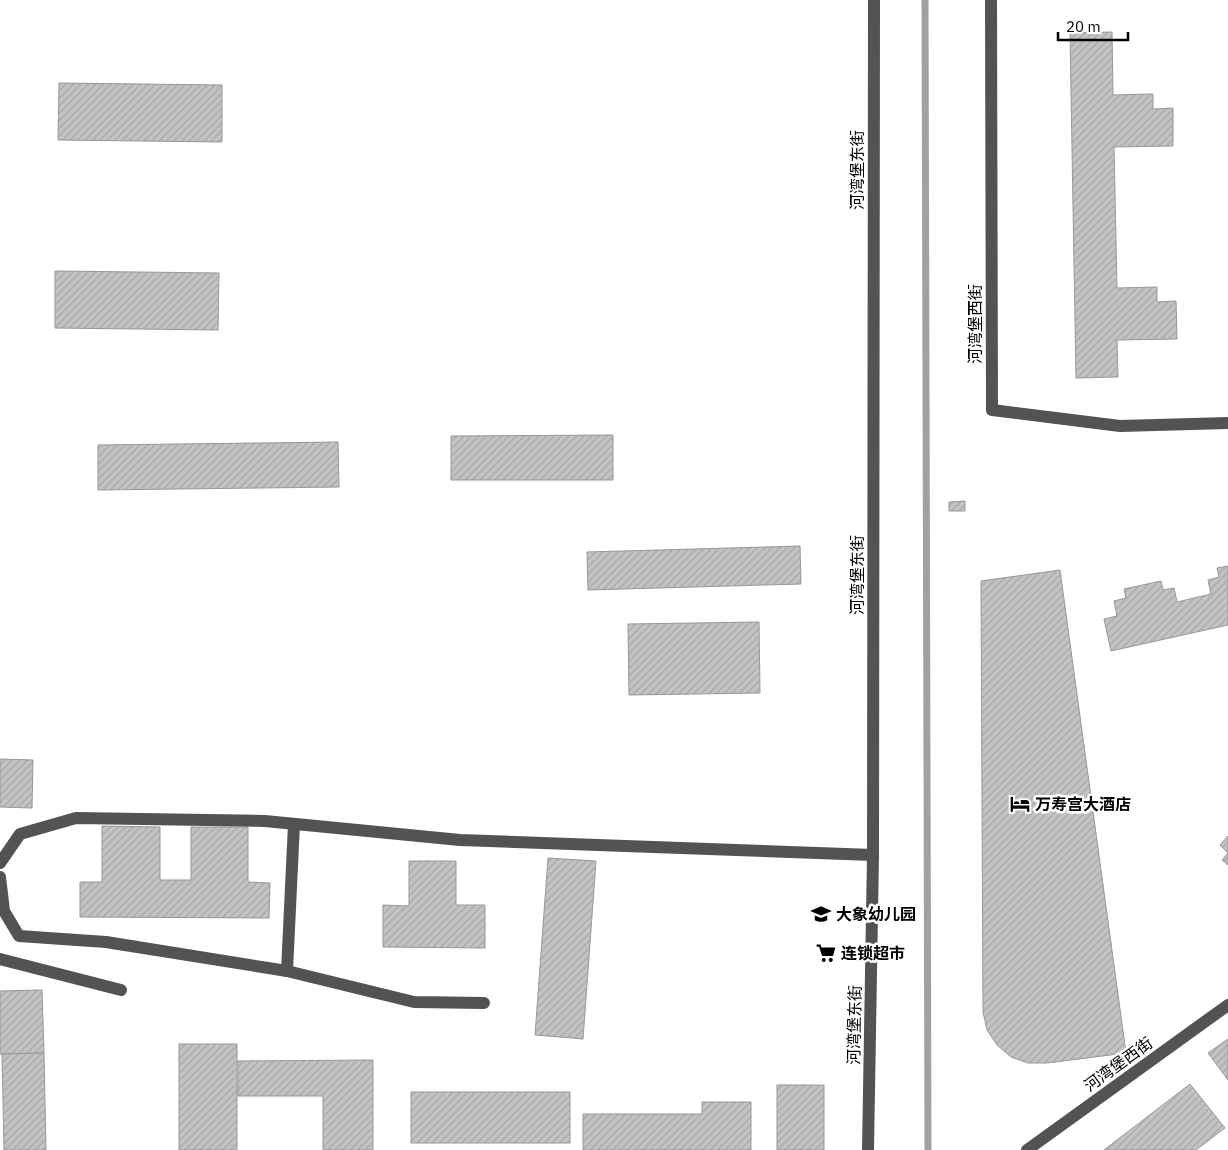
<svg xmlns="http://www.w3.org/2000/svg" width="1228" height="1150" font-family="'IBM Plex Sans','Noto Sans SC',sans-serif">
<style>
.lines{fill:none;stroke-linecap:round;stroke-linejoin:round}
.stream{stroke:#a1a1a1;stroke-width:7}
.building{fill:url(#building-hatch);stroke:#979797}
.minor{stroke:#535353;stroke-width:12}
.labels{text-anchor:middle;stroke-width:5;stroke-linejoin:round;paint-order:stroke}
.street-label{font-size:16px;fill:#000;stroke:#fff}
.poi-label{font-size:16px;font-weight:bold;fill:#000;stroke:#fff;text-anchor:start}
</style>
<defs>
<pattern id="building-hatch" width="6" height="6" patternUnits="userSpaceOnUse" patternTransform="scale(1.25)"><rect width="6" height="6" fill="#c3c3c3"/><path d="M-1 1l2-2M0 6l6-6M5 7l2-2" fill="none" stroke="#a6a6a6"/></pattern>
</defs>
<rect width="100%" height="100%" fill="#fff"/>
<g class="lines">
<polyline class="stream" points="925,0 928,1150"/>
</g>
<g class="building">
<polygon points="1112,32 1113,95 1153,94 1153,109 1173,108 1173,146 1114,147 1117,288 1157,287 1157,302 1176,301 1177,339 1117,340 1118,377 1076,378 1070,33"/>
<polygon points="59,83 222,85 222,142 58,140"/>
<polygon points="55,271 219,273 218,330 55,328"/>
<polygon points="613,435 613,480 451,480 451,436"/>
<polygon points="338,442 339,487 98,490 98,445"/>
<polygon points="965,501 965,511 949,511 949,502"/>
<polygon points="800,546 801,584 588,590 587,552"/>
<polygon points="1228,566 1228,625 1111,651 1104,619 1117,616 1114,601 1126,598 1124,589 1161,581 1163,590 1174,588 1177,602 1211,594 1208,580 1219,577 1217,568"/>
<polygon points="1060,570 1126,1053 1047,1063 1028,1063 1011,1057 997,1045 987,1030 983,1012 981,581"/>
<polygon points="759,622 760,693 629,695 628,624"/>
<polygon points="0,759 33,760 32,808 0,807"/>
<polygon points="102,826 160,827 160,880 191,880 191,827 248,827 248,882 270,883 269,918 80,917 80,882 102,882"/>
<polygon points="1228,836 1228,865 1222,860 1228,853 1220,845"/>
<polygon points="548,858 596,861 583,1039 535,1035"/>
<polygon points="409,861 456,861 456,905 485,905 485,948 383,947 383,905 409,906"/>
<polygon points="42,990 44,1053 0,1054 0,991"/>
<polygon points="1228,1039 1228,1080 1208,1053"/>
<rect x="179" y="1044" width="58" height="106"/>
<polygon points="44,1053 46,1150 4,1150 2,1054"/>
<polygon points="373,1060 373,1150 323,1150 323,1096 238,1096 238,1061"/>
<polygon points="1190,1084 1225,1128 1196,1150 1104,1150"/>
<rect x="777" y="1085" width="47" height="65"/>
<rect x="411" y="1092" width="159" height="51"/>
<polygon points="702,1102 751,1102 751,1150 583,1150 583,1114 702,1114"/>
</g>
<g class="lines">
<g class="minor">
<polyline points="991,0 992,410 1120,426 1228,423"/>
<polyline points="0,863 20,834 76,818 265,821 460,840 873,855"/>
<polyline points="0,877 4,911 19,936 106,942 287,971 414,1002 484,1003"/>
<polyline points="0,959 121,990"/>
<polyline points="287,971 294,824"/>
<polyline points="868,1150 873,855 874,0"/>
<polyline points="1027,1150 1228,1005"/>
</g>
</g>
<defs>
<symbol id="hotel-bare" viewBox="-9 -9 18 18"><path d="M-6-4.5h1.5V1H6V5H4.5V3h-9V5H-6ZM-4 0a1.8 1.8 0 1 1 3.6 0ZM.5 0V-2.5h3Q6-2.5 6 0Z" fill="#000" stroke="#fff" stroke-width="2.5" paint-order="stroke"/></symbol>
<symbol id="school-bare" viewBox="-9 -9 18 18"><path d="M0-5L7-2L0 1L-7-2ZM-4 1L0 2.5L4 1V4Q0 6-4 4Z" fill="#000" stroke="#fff" stroke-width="2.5" paint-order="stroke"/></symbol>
<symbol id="supermarket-bare" viewBox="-9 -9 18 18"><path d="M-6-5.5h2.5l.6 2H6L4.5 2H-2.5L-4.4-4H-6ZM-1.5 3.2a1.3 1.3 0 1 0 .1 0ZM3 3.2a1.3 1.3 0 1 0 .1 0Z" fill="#000" stroke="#fff" stroke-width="2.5" paint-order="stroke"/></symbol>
</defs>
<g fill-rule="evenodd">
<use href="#hotel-bare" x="1006" y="790" width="28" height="28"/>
<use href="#school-bare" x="807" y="900" width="28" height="28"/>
<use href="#supermarket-bare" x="812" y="939" width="28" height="28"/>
</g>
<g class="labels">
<g class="street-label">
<text transform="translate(857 170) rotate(-90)" y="6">河湾堡东街</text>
<text transform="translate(975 324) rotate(-90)" y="6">河湾堡西街</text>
<text transform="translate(857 575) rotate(-90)" y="6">河湾堡东街</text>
<text transform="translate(854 1025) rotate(-89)" y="6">河湾堡东街</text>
<text transform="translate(1118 1064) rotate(-36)" y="6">河湾堡西街</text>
</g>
<g class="poi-label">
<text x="1035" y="810">万寿宫大酒店</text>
<text x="836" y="920">大象幼儿园</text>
<text x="841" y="959">连锁超市</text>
</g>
</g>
<path d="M1058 32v8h70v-8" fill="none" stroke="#000000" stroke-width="2.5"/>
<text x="1066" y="32" font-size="15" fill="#000000" stroke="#ffffff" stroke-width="4" paint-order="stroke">20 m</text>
</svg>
